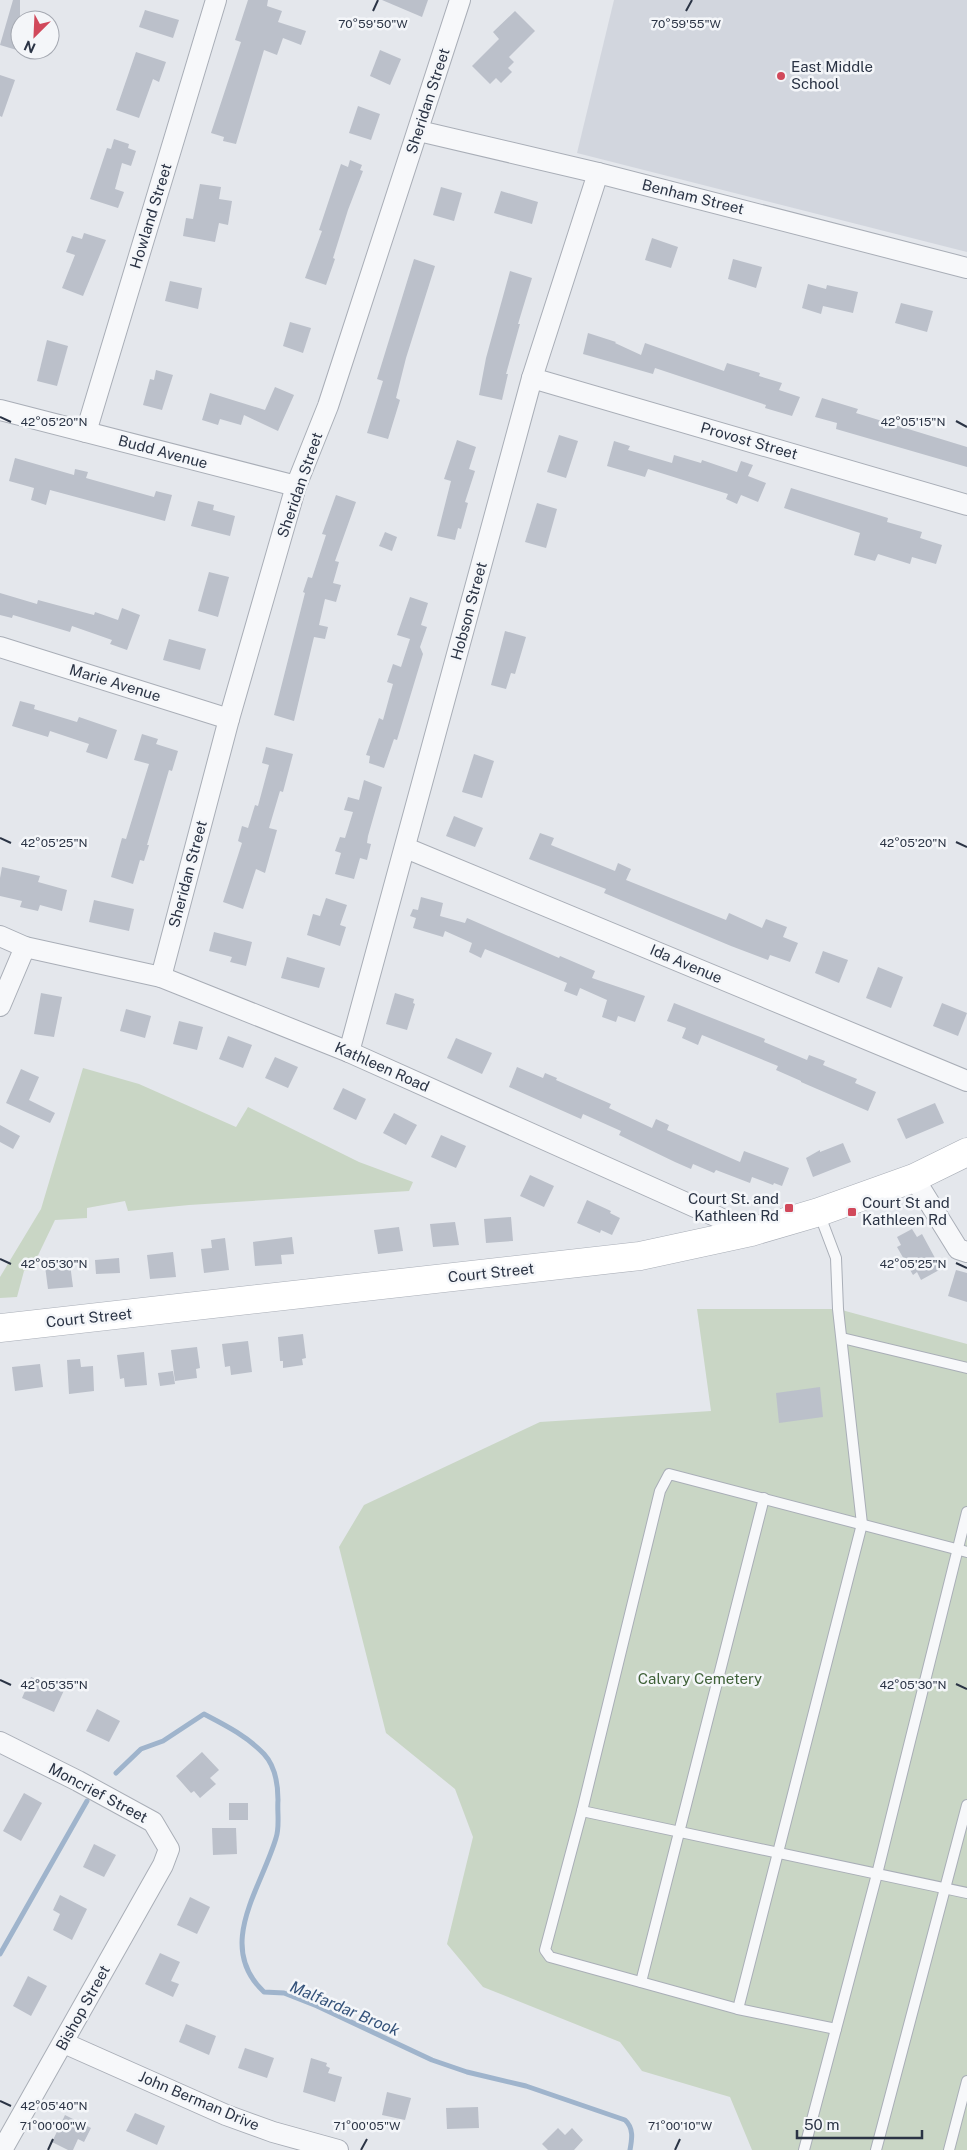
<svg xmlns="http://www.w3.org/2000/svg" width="967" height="2150" font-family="'Public Sans',sans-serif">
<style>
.built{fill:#d2d6de}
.green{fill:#c9d6c5}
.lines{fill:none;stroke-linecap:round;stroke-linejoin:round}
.stream{stroke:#9fb4cc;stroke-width:5}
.building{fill:#bbc0ca}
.lane-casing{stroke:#a9aeb7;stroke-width:12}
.street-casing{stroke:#a9aeb7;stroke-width:22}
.secondary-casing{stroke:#a9aeb7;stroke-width:29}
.lane{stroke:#f7f8fa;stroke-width:10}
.street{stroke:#f7f8fa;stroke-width:20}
.secondary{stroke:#fff;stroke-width:28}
.ticks{fill:none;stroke:#2b3445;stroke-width:2}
.poi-dot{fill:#d1495b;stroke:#f4f6f9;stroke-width:2}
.labels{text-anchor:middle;stroke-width:5;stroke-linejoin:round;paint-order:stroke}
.poi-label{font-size:15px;fill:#2b3445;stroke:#f4f6f9;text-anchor:start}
.street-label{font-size:15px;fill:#2b3445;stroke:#f4f6f9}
.park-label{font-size:15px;fill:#3f6138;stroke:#f4f6f9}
.water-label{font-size:16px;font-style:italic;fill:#34527a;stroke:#f4f6f9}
.ticks-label{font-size:12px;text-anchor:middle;fill:#2b3445;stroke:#f4f6f9;stroke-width:5;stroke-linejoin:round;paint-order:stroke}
</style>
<rect width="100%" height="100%" fill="#e4e7ec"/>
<polygon class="built" points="614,0 967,0 967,252 577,153"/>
<g class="green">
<polygon points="83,1068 139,1084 236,1127 248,1107 359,1162 413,1182 409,1191 189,1205 128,1211 125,1201 87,1208 87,1218 55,1220 31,1270 24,1271 17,1297 0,1298 0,1277 41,1209"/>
<polygon points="697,1309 838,1309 967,1344 967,2150 752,2150 730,2097 642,2071 620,2042 483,1987 447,1944 473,1837 455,1789 386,1733 339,1547 364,1505 540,1422 711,1411"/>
</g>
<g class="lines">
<g class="stream">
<path d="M116,1773L141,1749L163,1741L204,1714C225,1725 247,1736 264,1754C275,1766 278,1785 278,1800C277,1812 280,1827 276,1838C261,1889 215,1946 264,1992L284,1993L317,2006L432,2060L467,2072L526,2086L625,2120C634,2128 632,2139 630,2150"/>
<polyline points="0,1954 87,1801"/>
</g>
</g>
<g class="building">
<polygon points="13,0 20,0 20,51 0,45"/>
<polygon points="248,0 268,0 267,6 282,11 278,22 306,31 301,45 283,38 277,55 264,50 236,144 223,141 224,137 211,133 241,42 235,40"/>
<polygon points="382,0 428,0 422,17"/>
<polygon points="145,10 179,20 173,38 139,27"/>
<polygon points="515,11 535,31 509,57 514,62 508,68 512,72 501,83 496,78 490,84 472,66 499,39 493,32"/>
<polygon points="380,50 401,59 390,85 370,76"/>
<polygon points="136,52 166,62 159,82 153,79 139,118 116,110"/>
<polygon points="0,75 15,80 2,117 0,116"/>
<polygon points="358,106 380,114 371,140 349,133"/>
<polygon points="114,139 129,144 128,148 136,151 131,166 122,163 115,189 124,192 118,208 90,199 107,148 111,149"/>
<polygon points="350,160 362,165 360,170 363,171 348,210 333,258 335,259 326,285 305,278 322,231 319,230 341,164 348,167"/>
<polygon points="200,184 221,187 219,199 232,201 228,225 219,223 215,242 183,236 186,218 193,219"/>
<polygon points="441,187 462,193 454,221 433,215"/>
<polygon points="501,191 538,202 532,224 494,213"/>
<polygon points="84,233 106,240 83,296 62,288 75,255 66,252 72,236 82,239"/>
<polygon points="652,238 678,247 671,268 645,260"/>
<polygon points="414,259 435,266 406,358 396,398 400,400 388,439 367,433 383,381 377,379"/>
<polygon points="733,259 762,267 756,288 728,279"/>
<polygon points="510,271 532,278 518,324 520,324 506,374 508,374 502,400 479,395 486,358"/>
<polygon points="170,281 202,288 198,309 165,301"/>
<polygon points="808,284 826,289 827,285 858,292 853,313 823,306 821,314 802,308"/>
<polygon points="901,303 933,311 927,332 895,323"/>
<polygon points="290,322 311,328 303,353 283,346"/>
<polygon points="588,333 616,342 615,343 641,355 645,343 724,371 727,363 760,373 759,376 782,383 779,390 800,397 792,416 765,408 766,405 655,368 653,374 583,354"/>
<polygon points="47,340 68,346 57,386 37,381"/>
<polygon points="156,370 173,375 162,410 143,405 150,379 154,380"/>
<polygon points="275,387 294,395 278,431 244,415 241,425 220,419 218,425 202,420 210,393 265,410"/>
<polygon points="822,398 858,409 856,413 967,447 967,467 836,429 837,423 815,417"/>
<polygon points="559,435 578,441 566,478 547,472"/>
<polygon points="457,440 476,447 469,469 475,471 465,502 468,503 461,529 458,528 455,540 437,536 451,481 444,479"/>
<polygon points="614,441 630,446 628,450 672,463 674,455 701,463 702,460 737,472 741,461 753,465 748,476 766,483 758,502 741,495 737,504 726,499 728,494 648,469 645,477 607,466"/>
<polygon points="15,458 74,475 75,469 88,472 86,478 154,497 156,491 172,495 165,521 50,490 46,505 31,500 34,488 9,481"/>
<polygon points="791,488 888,518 887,522 922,532 920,538 942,545 936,564 912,557 910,564 878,554 875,561 854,555 860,533 784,508"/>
<polygon points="336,495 356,502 335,561 339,562 333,583 341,585 336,602 325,599 319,625 328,627 325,639 314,637 294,721 274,715 305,593 303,592 308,577 312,578 326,535 322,534"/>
<polygon points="198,501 214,505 213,510 235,516 230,536 191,526"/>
<polygon points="537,503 557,509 546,548 525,542"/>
<polygon points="385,532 397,537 392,551 379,546"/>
<polygon points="209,572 229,577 218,617 198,611"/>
<polygon points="0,593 37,604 38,600 94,615 95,612 118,620 122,608 140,615 127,650 110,644 112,640 72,626 70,632 13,615 12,618 0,615"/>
<polygon points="410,597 428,603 421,625 427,627 420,647 423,654 397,740 394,739 384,768 369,763 370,756 366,755 379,718 383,720 393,684 387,682 393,664 401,667 410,639 397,635"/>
<polygon points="505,631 526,637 515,674 511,673 506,689 491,685"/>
<polygon points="169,639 206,649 200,670 163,660"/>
<polygon points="20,701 35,705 34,709 77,722 79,717 117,730 107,759 86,752 89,744 50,731 48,737 12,726"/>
<polygon points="142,734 158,739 156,744 178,751 172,771 169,770 147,845 149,845 144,861 140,860 133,884 111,877 122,838 126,839 149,764 134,760"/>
<polygon points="266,747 293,754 283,792 280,791 269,828 277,830 265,873 256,869 243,909 223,902 242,843 238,841 242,826 248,828 255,805 258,806 269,765 262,763"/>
<polygon points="474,754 494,761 482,798 462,792"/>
<polygon points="364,780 382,787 368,836 367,843 371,844 367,860 360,858 354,879 335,874 341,853 335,851 340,837 345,838 353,812 344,810 348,797 359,800"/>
<polygon points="454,816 483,828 475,847 446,836"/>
<polygon points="540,833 554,838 551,845 615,871 618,863 631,869 626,880 726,920 729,913 762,928 766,919 787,927 783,937 798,943 790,962 770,955 768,960 731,946 604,893 606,889 529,859"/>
<polygon points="2,867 40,876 38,882 67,890 62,911 40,905 38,911 20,907 22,901 0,896 0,878"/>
<polygon points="421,897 443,903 440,916 465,923 467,918 559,958 560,956 595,971 592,978 645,996 635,1022 618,1016 616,1022 602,1017 607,1000 580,988 577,996 564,991 567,983 485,949 481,958 469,952 472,943 445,931 443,937 413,928 416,918 410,916 413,909 418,910"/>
<polygon points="326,898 347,905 340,925 346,927 340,946 307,935 313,914 320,916"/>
<polygon points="94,900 134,909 129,931 89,922"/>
<polygon points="214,932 252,942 246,966 230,962 232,957 209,951"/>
<polygon points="823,951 848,960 839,983 815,973"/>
<polygon points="287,957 325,968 319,988 281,978"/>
<polygon points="878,967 903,977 891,1008 866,998"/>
<polygon points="41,993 62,997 54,1037 34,1034"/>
<polygon points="395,993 414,999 413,1003 415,1004 407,1030 386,1024"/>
<polygon points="674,1003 765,1039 764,1042 807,1060 809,1055 825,1061 823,1065 857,1079 855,1083 876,1092 868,1111 801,1082 801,1081 776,1070 778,1066 702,1035 698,1045 682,1038 686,1028 667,1021"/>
<polygon points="942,1003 967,1013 958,1036 933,1026"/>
<polygon points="126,1009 151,1016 145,1038 120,1031"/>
<polygon points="179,1021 203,1027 197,1050 173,1044"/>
<polygon points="228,1036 252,1045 243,1068 219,1059"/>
<polygon points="456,1038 492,1053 482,1074 447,1058"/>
<polygon points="275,1057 298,1067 288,1088 265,1078"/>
<polygon points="517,1067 543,1078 545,1073 557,1078 556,1080 611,1104 609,1108 652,1128 656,1119 669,1125 667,1130 740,1162 744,1151 789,1168 782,1186 774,1183 773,1185 752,1177 750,1183 716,1170 714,1173 693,1164 691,1169 675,1162 619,1135 621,1131 583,1114 581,1119 509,1087"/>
<polygon points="21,1069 39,1077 29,1100 55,1113 50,1123 6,1103"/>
<polygon points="343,1088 366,1099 356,1120 333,1109"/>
<polygon points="935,1103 944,1123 906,1139 897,1119"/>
<polygon points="394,1113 417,1125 406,1145 383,1133"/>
<polygon points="0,1125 20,1136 13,1149 0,1142"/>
<polygon points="441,1135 466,1146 456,1168 431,1157"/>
<polygon points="843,1143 851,1162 813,1177 806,1158 820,1150 820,1152"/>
<polygon points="530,1175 554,1186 544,1207 520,1196"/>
<polygon points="587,1200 611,1211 610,1213 620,1218 612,1235 601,1230 600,1233 577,1223"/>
<polygon points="511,1217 513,1241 486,1243 484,1219"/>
<polygon points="455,1222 459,1245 433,1247 430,1224"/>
<polygon points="399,1227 403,1251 378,1254 374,1230"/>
<polygon points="912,1229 917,1237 922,1234 941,1269 921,1280 917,1272 913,1275 897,1247 901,1245 897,1237"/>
<polygon points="292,1237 294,1254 281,1255 282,1264 255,1266 253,1242"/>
<polygon points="225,1238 229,1270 204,1273 201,1249 212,1248 211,1240"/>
<polygon points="173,1252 176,1277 150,1279 147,1255"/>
<polygon points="119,1258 120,1273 96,1274 95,1260"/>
<polygon points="70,1264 73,1287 48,1289 45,1266"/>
<polygon points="956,1270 967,1273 967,1302 948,1296"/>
<polygon points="303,1334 306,1358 302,1359 303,1365 283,1368 283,1361 280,1361 278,1337"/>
<polygon points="248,1341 252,1372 231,1375 230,1366 225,1367 222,1344"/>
<polygon points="197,1347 200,1368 196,1369 197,1378 175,1381 171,1350"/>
<polygon points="144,1352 147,1385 125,1387 124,1378 120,1379 117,1355"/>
<polygon points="80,1359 81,1367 93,1366 94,1391 69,1394 67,1360"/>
<polygon points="40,1364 43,1387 15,1391 12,1367"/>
<polygon points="173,1371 175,1384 160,1386 158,1373"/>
<polygon points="820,1387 823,1417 779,1423 776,1393"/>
<polygon points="31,1677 52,1686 54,1680 66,1686 54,1712 22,1698"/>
<polygon points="97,1709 120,1721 109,1742 86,1731"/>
<polygon points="202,1752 219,1770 210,1778 216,1784 200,1798 194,1791 191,1793 176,1776"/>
<polygon points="24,1793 42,1803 21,1841 3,1831"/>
<rect x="229" y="1803" width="19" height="17"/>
<polygon points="212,1828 236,1828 237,1854 213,1855"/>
<polygon points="94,1844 116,1855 104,1877 83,1867"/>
<polygon points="60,1895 87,1909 72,1940 53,1930 60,1914 53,1910"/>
<polygon points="190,1897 210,1907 197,1934 177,1925"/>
<polygon points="160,1953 180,1962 171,1981 179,1984 173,1997 145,1984"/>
<polygon points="28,1976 47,1986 31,2016 13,2006"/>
<polygon points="186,2024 216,2036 209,2055 179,2042"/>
<polygon points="245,2048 274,2058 267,2078 238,2068"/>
<polygon points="311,2058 327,2063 326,2066 330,2068 328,2073 342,2077 335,2102 303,2092"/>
<polygon points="387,2092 411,2098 405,2120 382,2115"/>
<polygon points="478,2107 479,2128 447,2129 446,2108"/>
<polygon points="135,2113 165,2126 157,2145 126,2131"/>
<polygon points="65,2115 91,2128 84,2142 78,2139 73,2150 68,2150 52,2142"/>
<polygon points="558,2128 565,2135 572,2128 583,2140 574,2150 548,2150 542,2144"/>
</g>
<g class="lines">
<defs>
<g id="lane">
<polyline points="842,1338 967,1368"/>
<polyline points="582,1811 967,1893"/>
<polyline points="641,1982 764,1498"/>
<polyline points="738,2009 862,1524 838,1309 836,1258 819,1213"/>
<polyline points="836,2029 738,2009 550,1957 545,1950 582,1811 660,1491 669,1474 967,1552"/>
<polyline points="804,2150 877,1874 967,1512"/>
<polyline points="876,2150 967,1805"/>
<polyline points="949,2150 967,2081"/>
</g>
<g id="street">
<polyline points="419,131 598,173 967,268"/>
<polyline points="532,378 967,505"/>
<polyline points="0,410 296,486"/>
<polyline points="86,432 216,0"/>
<polyline points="0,647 229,719"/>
<polyline points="406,848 967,1081"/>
<polyline points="0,936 25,947 161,977 349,1052 751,1232"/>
<polyline points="161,977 229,719 296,486 328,406 460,0"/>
<polyline points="0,1006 25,947"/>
<polyline points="349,1052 532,378 598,173"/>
<polyline points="914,1178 958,1249 967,1252"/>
<polyline points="0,1742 78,1781 153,1822 169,1849 163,1865 2,2150"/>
<polyline points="64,2043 226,2115 273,2132 338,2150"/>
</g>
<polyline id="secondary" points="0,1328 640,1256 751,1232 819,1212 914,1178 967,1152"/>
</defs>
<use href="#lane" class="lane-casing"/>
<use href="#street" class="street-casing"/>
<use href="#secondary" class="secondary-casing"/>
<use href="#lane" class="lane"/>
<use href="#street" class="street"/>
<use href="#secondary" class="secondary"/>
</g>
<path class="ticks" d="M373,11L378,0M686,11L692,0M0,417L11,422M956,421L967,427M0,838L11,843M956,842L967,847M0,1259L11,1264M956,1263L967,1268M0,1680L11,1685M956,1684L967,1689M0,2101L11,2106M48,2150L53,2139M361,2150L367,2139M675,2150L680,2139"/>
<g class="poi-dot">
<circle cx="781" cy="76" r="5"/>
<rect x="784" y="1203" width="10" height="10" rx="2.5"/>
<rect x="847" y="1207" width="10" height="10" rx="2.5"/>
</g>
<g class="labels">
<g class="poi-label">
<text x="791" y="72">East Middle<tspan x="791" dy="17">School</tspan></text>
<text x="779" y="1204" text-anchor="end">Court St. and<tspan x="779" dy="17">Kathleen Rd</tspan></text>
<text x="862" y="1208">Court St and<tspan x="862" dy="17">Kathleen Rd</tspan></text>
</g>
<g class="street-label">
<text transform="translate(428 101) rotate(-72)" y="5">Sheridan Street</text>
<text transform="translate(693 197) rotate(14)" y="5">Benham Street</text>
<text transform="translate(151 216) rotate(-73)" y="5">Howland Street</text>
<text transform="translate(749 441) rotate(16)" y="5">Provost Street</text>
<text transform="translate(163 452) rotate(15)" y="5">Budd Avenue</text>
<text transform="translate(300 485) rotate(-71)" y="5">Sheridan Street</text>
<text transform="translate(469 611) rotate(-75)" y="5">Hobson Street</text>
<text transform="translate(115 683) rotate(17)" y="5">Marie Avenue</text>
<text transform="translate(188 874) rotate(-75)" y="5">Sheridan Street</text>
<text transform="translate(686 964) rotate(23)" y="5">Ida Avenue</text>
<text transform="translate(382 1067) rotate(24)" y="5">Kathleen Road</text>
<text transform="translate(491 1273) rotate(-6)" y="5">Court Street</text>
<text transform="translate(89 1318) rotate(-6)" y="5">Court Street</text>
<text transform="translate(98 1793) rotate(28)" y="5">Moncrief Street</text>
<text transform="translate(83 2008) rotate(-61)" y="5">Bishop Street</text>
<text transform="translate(199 2101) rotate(23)" y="5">John Berman Drive</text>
</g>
<g class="park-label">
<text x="700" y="1684">Calvary Cemetery</text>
</g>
<g class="water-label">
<text transform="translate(345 2008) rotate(23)" y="6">Malfardar Brook</text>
</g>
</g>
<g class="ticks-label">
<text x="686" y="28">70°59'55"W</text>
<text x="373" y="28">70°59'50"W</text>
<text x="913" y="426">42°05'15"N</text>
<text x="54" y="426">42°05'20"N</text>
<text x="913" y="847">42°05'20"N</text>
<text x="54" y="847">42°05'25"N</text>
<text x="913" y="1268">42°05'25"N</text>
<text x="54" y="1268">42°05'30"N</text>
<text x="913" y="1689">42°05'30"N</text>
<text x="54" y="1689">42°05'35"N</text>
<text x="54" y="2110">42°05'40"N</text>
<text x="53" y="2130">71°00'00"W</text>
<text x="367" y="2130">71°00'05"W</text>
<text x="680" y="2130">71°00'10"W</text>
</g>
<g transform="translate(35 35) rotate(204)"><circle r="24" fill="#f4f6f9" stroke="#a4a8b1"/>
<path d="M0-4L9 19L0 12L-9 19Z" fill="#d1495b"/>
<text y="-8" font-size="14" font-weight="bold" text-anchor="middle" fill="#2b3445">N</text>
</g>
<path d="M797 2130v8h125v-8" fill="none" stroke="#2b3445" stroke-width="2.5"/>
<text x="804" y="2130" font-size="15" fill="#2b3445" stroke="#f4f6f9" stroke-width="4" paint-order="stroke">50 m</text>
</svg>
